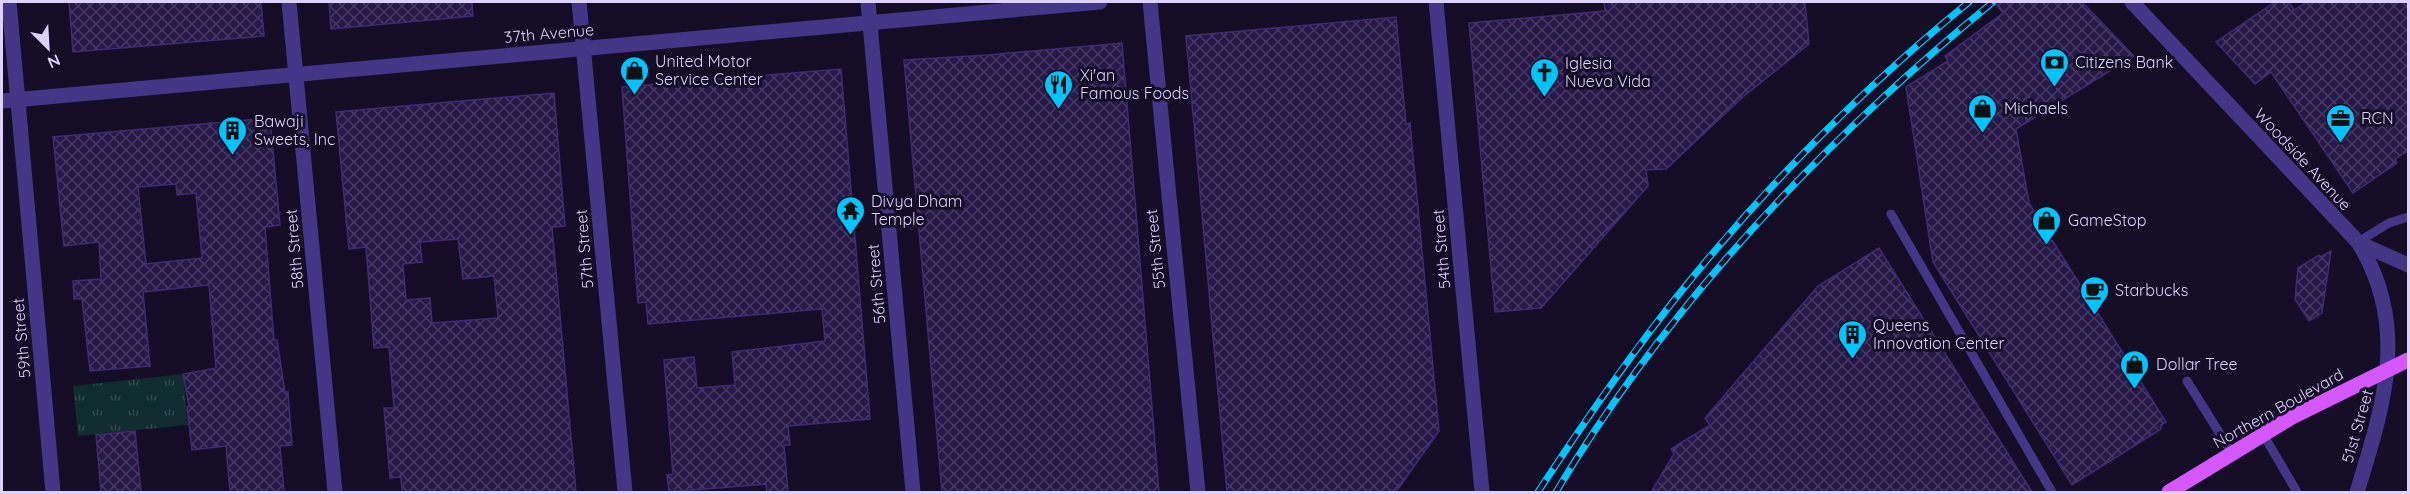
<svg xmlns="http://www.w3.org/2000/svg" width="2410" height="494" font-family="Quicksand,sans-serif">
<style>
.grass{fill:url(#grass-tufts)}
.building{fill:url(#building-cross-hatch);stroke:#412974;stroke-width:1.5;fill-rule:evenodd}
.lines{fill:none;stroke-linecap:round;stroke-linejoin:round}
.service{stroke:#433686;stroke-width:9}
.minor{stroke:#433686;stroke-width:15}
.tertiary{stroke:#433686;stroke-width:15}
.primary{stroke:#d558ff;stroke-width:15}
.rail-casing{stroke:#00c4fc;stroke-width:7}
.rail{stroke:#140d25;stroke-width:4.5;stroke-dasharray:14;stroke-linecap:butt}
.labels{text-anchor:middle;stroke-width:6;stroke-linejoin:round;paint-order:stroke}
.street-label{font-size:16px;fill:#dcd1ff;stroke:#140d25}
.poi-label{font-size:16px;fill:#dcd1ff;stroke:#140d25;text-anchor:start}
</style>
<defs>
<pattern id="grass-tufts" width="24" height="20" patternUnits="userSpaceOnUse" patternTransform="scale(1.5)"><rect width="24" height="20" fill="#102c2f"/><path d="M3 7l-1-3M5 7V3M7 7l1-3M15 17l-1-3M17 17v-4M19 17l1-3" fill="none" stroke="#324a4e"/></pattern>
<pattern id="building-cross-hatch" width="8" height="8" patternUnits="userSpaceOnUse" patternTransform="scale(1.5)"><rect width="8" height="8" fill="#271847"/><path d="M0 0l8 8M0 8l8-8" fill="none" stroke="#463963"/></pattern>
</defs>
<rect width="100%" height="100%" fill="#140d25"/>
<polygon class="grass" points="183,374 188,425 78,436 73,386"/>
<g class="building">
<polygon points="69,2 261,2 264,36 73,52"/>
<polygon points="329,2 472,2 473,16 331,29"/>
<polygon points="1604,2 1805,2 1809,44 1744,96 1666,169 1646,170 1648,186 1541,308 1495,312 1469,23 1605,11"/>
<polygon points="1994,2 2082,2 2134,56 2016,129 2029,203 2166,422 2161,425 2161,429 2072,485 1933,262 1906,87 1948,61 1945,56 2003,13"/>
<polygon points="2275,2 2289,2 2294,10 2307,2 2409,2 2409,150 2395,159 2397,163 2353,193 2271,72 2255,84 2216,42"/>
<polygon points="1396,17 1406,124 1410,123 1439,431 1396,492 1227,492 1186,36"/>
<polygon points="1122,43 1159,492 942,492 904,60 988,55"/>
<polygon points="841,69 870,419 788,426 790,445 784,445 788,492 767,492 766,484 669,492 667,475 673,474 664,360 694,357 697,388 735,385 732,352 825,341 822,309 648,324 646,302 638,303 622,87"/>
<path d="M554,93L565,226L552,227L576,492H402L401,477L390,478L384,408H394L389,347L374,348L366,247L349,249L336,112ZM458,239L463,279L494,276L498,318L432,323L430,298L406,300L403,264L422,262L420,242Z"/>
<path d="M270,118L280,225L265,227L274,340H277L285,392H288L292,445L280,446L284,492H230L226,446L192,450L187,407L189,406L183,374L216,368L209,285L143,292L150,366L90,371L82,299H74L73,281L101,279L99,242L64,246L53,137ZM176,184L177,195L196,193L202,258L146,264L138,187Z"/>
<polygon points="1879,248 2032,492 1651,492 1674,454 1671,449 1710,425 1705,418 1818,286"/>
<polygon points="2331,251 2322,313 2309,321 2295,299 2298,268 2319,255 2320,257"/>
<polygon points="135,431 141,492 101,492 96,435"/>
</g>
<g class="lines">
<g class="service">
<polyline points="1891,214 2052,492"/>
<polyline points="2358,242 2389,223 2408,217"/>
<polyline points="2187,381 2232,453"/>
<polyline points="2263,434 2297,492"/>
</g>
<g class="minor">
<polyline points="9,2 53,492"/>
<polyline points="289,2 335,492"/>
<polyline points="579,2 625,492"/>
<polyline points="868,2 913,492"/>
<polyline points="1150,2 1198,492"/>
<polyline points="1436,2 1482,492"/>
<polyline points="2,101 1100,2"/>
</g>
<g class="tertiary">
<path d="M2132,2L2358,242C2410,326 2384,404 2357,492"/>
<polyline points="2359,243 2408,265"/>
</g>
<polyline class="primary" points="2169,492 2292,417 2408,360"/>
<defs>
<g id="rail">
<path d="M1538,492C1586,419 1636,346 1692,278C1775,177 1868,84 1969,2"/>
<path d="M1556,492C1669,303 1823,141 1993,2"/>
</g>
</defs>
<use href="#rail" class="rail-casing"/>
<use href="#rail" class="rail"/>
</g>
<defs>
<symbol id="bank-pin" viewBox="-11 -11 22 30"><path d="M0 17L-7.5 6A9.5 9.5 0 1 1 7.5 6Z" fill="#00c4fc" stroke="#140d25"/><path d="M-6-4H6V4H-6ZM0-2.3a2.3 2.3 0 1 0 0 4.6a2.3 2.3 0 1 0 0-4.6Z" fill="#111"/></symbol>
<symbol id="shop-pin" viewBox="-11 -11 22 30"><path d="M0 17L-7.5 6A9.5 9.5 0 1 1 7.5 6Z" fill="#00c4fc" stroke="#140d25"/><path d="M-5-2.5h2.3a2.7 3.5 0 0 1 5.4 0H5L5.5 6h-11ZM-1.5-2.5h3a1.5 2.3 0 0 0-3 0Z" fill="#111"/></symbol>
<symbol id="church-pin" viewBox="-11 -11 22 30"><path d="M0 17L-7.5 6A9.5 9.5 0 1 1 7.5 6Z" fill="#00c4fc" stroke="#140d25"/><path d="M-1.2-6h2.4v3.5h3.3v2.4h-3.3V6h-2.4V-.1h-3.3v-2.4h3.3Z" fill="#111"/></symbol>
<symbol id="restaurant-pin" viewBox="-11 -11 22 30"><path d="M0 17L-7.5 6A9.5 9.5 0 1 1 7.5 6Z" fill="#00c4fc" stroke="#140d25"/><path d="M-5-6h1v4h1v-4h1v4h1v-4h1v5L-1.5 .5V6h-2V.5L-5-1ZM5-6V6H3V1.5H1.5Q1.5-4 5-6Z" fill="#111"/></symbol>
<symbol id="office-pin" viewBox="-11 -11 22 30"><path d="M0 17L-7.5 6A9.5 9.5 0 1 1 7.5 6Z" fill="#00c4fc" stroke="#140d25"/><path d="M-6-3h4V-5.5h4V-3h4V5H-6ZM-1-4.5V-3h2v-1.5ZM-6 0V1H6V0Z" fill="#111"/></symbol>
<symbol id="building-pin" viewBox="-11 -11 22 30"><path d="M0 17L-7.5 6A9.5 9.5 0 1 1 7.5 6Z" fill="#00c4fc" stroke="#140d25"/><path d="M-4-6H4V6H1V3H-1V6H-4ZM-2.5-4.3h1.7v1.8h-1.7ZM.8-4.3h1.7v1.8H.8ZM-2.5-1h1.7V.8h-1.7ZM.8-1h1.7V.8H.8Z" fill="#111"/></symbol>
<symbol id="temple-pin" viewBox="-11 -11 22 30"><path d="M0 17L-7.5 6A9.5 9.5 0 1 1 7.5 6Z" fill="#00c4fc" stroke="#140d25"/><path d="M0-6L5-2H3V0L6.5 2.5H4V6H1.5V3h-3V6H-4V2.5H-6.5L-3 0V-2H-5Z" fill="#111"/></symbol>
<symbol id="cafe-pin" viewBox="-11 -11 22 30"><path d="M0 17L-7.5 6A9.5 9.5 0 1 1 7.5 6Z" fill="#00c4fc" stroke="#140d25"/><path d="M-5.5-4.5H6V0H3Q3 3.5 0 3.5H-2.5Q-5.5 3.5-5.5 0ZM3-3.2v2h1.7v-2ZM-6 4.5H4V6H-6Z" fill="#111"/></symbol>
</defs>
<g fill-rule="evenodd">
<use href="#bank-pin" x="2038" y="46" width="33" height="45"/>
<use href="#shop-pin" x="618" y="54" width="33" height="45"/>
<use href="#church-pin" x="1528" y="56" width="33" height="45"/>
<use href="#restaurant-pin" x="1042" y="68" width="33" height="45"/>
<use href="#shop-pin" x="1966" y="92" width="33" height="45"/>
<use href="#office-pin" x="2324" y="102" width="33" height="45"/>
<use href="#building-pin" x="216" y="114" width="33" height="45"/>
<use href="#temple-pin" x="834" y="194" width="33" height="45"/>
<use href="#shop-pin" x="2030" y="204" width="33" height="45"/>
<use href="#cafe-pin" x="2078" y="274" width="33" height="45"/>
<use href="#building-pin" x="1836" y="318" width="33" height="45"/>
<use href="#shop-pin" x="2118" y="348" width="33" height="45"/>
</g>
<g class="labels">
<g class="street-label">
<text transform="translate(549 33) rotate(-5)" y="6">37th Avenue</text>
<text transform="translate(2303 159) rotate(47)" y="6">Woodside Avenue</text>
<text transform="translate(294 249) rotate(-95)" y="6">58th Street</text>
<text transform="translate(584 249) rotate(-95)" y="6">57th Street</text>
<text transform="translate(1155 249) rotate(-96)" y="6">55th Street</text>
<text transform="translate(1441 249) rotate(-95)" y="6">54th Street</text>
<text transform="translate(876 284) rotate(-95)" y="6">56th Street</text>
<text transform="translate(21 338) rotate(-95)" y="6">59th Street</text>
<text transform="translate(2278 408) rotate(-29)" y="6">Northern Boulevard</text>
<text transform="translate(2357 426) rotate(-74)" y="6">51st Street</text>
</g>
<g class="poi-label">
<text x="655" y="67">United Motor<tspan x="655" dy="18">Service Center</tspan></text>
<text x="2075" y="68">Citizens Bank</text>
<text x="1565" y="69">Iglesia<tspan x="1565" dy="18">Nueva Vida</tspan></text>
<text x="1080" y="81">Xi'an<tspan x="1080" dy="18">Famous Foods</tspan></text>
<text x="2004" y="114">Michaels</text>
<text x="2361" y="124">RCN</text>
<text x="254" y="127">Bawaji<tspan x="254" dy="18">Sweets, Inc</tspan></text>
<text x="871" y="207">Divya Dham<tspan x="871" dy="18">Temple</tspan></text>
<text x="2068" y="226">GameStop</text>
<text x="2115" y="296">Starbucks</text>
<text x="1873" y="331">Queens<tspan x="1873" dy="18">Innovation Center</tspan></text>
<text x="2156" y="370">Dollar Tree</text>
</g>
</g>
<rect width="2410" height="494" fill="none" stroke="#dcd1ff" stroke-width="6"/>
<g transform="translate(48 48) rotate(156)" stroke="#140d25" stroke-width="4.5" paint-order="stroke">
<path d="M0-4.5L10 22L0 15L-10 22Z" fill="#dcd1ff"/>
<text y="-9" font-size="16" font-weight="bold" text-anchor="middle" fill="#dcd1ff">N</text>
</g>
</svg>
